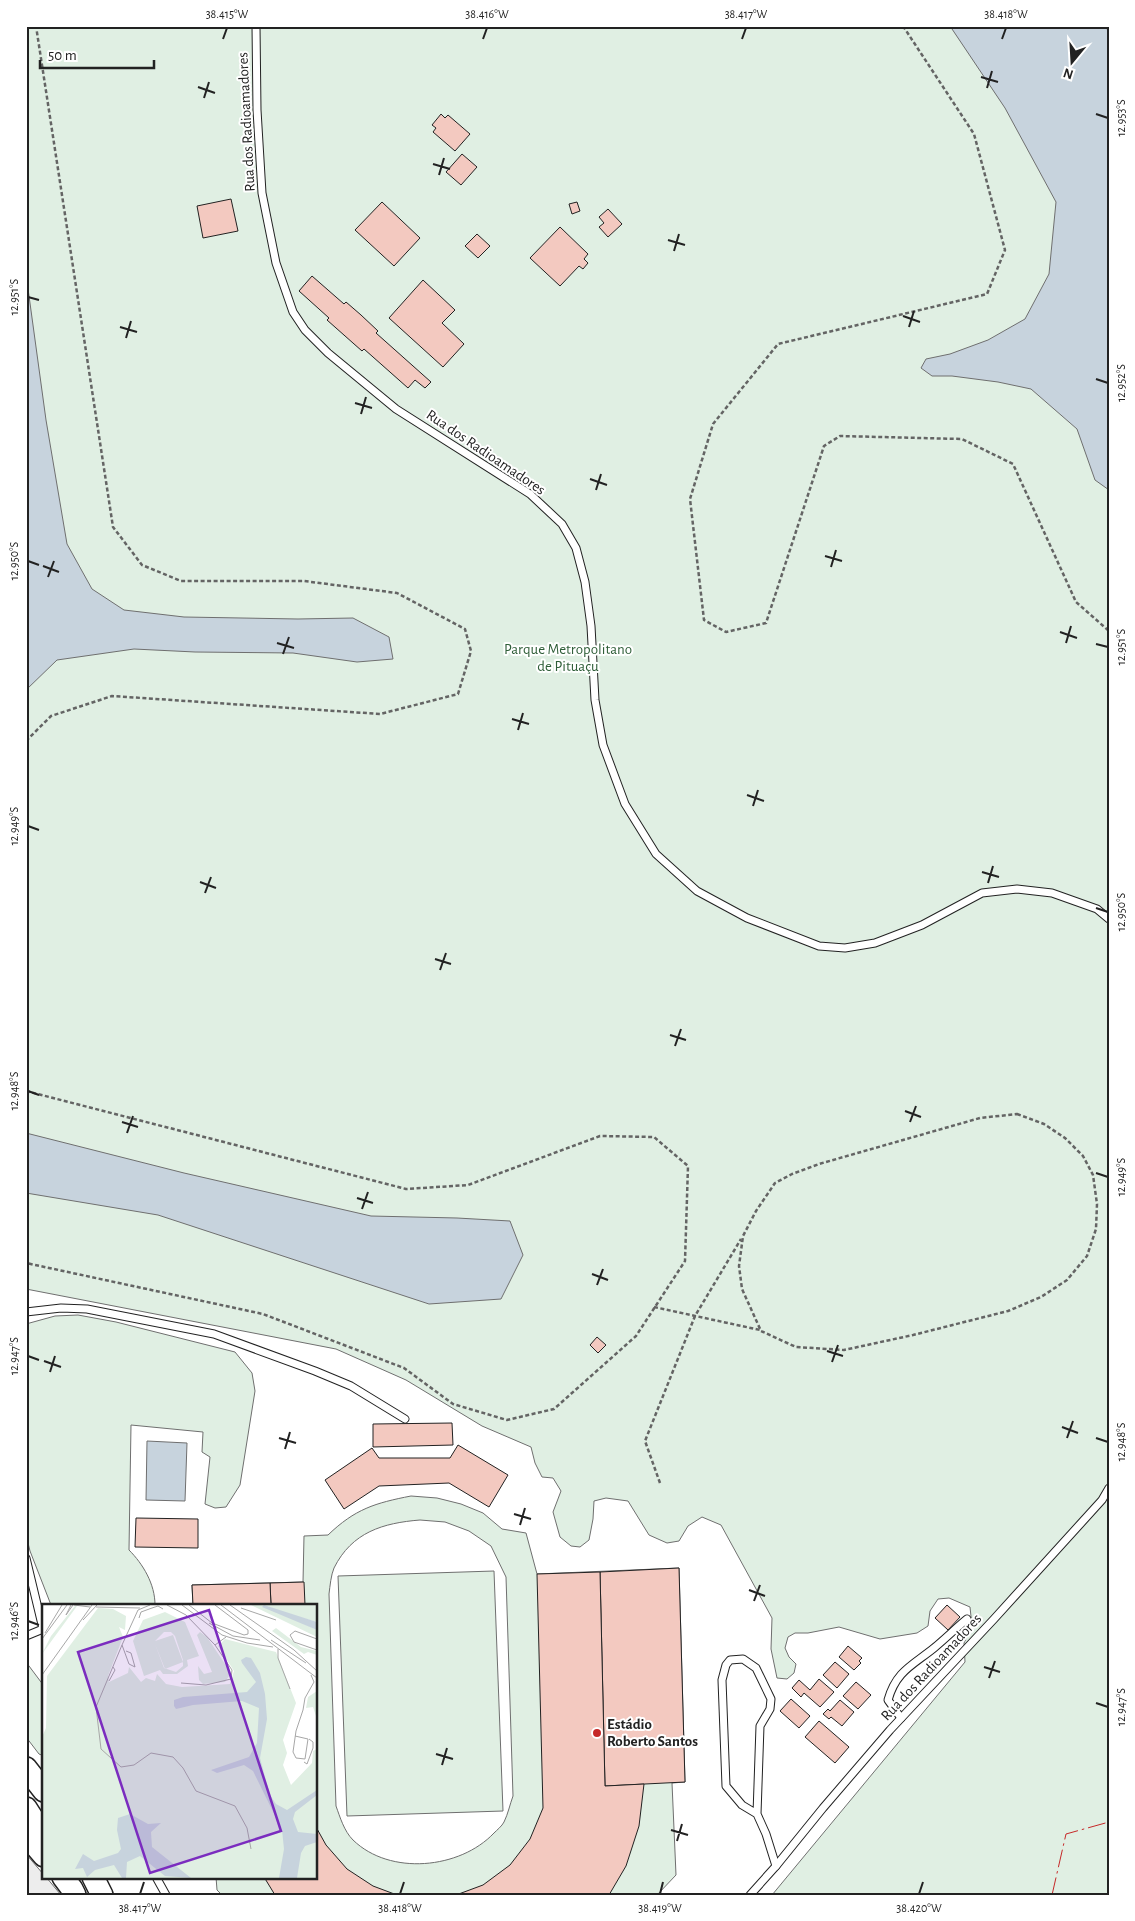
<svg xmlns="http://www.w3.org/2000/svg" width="1135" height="1921" font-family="'Alegreya Sans',sans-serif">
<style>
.green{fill:#e0efe3;stroke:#6f6f6f;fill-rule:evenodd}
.parking{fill:#ededed;stroke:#6f6f6f}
.water{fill:#c7d3dd;stroke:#6f6f6f}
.building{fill:#f3c9c0;stroke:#222}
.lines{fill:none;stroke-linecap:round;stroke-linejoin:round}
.service-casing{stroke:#222;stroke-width:9}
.primary-casing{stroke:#222;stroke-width:24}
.path{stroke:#646464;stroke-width:2.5;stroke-dasharray:4 2.5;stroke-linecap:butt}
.service{stroke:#fff;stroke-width:7}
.primary{stroke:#fff;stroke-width:21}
.power{stroke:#c62828;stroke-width:1;stroke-dasharray:18 4 2.5 4;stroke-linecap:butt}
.ticks{fill:none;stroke:#222;stroke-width:2}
.poi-dot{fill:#c62828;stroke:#fff;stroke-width:2}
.labels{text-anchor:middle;stroke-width:4;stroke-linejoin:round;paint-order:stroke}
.street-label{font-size:15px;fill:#222;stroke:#fff}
.park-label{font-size:15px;fill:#2f5e38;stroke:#fff}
.poi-label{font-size:15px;font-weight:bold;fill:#222;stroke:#fff;text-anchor:start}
.inset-road{fill:none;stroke:#a7a7a7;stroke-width:1}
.view{fill:#7b2cbf;fill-opacity:0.15;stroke:#7b2cbf;stroke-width:2.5}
.inset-edge{fill:none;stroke:#222;stroke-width:2.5}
.neatline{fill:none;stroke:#222;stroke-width:2}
.ticks-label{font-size:12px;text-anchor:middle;fill:#222}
</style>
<rect width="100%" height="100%" fill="#fff"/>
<g class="green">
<polygon points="26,26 1109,26 1109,1895 772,1895 965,1662 964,1643 972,1626 970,1607 949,1598 938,1599 930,1611 928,1626 917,1633 880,1639 839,1627 808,1633 795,1633 788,1637 785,1648 789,1657 796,1664 794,1673 787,1679 777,1678 771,1649 772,1618 721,1525 702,1517 688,1526 679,1541 667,1543 649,1535 628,1501 606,1498 594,1501 593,1519 589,1540 580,1547 571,1546 560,1537 553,1512 561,1491 553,1478 542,1477 535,1463 531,1447 482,1426 406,1380 336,1349 26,1289"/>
<path d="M78,1315L116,1322L235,1352L252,1373L255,1391L240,1485L226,1507L215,1508L205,1504L210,1457L202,1452L203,1432L131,1425L129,1550C143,1564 155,1584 155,1605H51L30,1551L26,1535V1324L55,1316Z"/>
<path d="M411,1496L437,1498L461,1504L483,1513L502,1529L526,1533L537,1574L679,1568L685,1782L672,1783L676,1875L657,1895H222L217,1890L216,1877H316V1605H193L192,1585L303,1582L304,1536L328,1535C355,1509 375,1503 411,1496ZM420,1520L445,1522L469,1531L491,1546L506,1577L513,1796C510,1804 508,1814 504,1822C502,1826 497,1830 494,1833C460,1869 390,1876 353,1840C344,1831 340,1817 336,1806L329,1594C330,1586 331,1575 334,1568C352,1532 383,1523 420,1520Z"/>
<polygon points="494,1571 503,1811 347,1816 338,1576"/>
<polygon points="26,1662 44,1686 44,1756 39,1754 26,1737"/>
</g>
<polygon class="parking" points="26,1854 44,1875 44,1877 46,1877 61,1895 26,1895"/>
<g class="water">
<polygon points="950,26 1105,26 1109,32 1109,490 1095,480 1077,429 1031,389 998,382 952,376 932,376 921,368 926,359 950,354 988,340 1025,319 1049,274 1056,202 1005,108"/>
<polygon points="26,274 46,420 67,544 92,589 124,610 184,617 298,619 353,618 389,637 393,659 357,662 293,653 195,652 134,649 57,660 26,690"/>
<polygon points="26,1133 184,1173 371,1216 457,1218 510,1221 523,1255 501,1299 429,1304 158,1215 26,1193"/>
<polygon points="147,1441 187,1443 185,1501 146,1500"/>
</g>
<g class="building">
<polygon points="441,114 445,118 448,115 470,134 455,151 433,132 436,128 432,125"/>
<polygon points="462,154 477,167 461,185 446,172"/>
<polygon points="231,199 238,231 203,238 197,206"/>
<polygon points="382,202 420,238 394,266 355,230"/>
<polygon points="577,202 580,211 572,214 569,204"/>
<polygon points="608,209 622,224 608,237 599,227 604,223 599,217"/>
<polygon points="560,227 588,254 584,259 588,263 583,269 579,266 560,286 530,258"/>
<polygon points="477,234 490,246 478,258 465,246"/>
<polygon points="312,276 344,304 346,302 361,315 378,331 376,333 431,382 425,388 415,380 408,388 364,349 362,351 327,320 329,318 299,291"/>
<polygon points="423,280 455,310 442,323 464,344 443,367 389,318"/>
<polygon points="597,1337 606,1345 598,1353 590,1345"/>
<polygon points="452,1423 453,1445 373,1447 373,1424"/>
<polygon points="458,1445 508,1475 489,1507 449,1483 379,1486 344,1509 325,1480 372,1448 379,1458 450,1458"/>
<polygon points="136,1518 198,1519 198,1548 135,1547"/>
<polygon points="679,1568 685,1782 605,1786 600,1572"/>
<polygon points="600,1572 605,1786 644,1784 639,1826 626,1866 609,1895 456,1895 483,1885 510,1865 530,1839 543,1808 537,1574"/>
<polygon points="304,1582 305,1605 271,1605 270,1583"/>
<polygon points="270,1583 271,1605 193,1605 192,1585"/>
<polygon points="947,1605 960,1617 948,1630 935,1618"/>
<polygon points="848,1646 862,1658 859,1661 861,1663 854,1670 839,1657"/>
<polygon points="835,1662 849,1674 837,1688 823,1675"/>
<polygon points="819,1679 834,1692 820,1707 804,1693 801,1697 792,1688 799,1680 810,1690"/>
<polygon points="856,1682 871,1695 858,1709 843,1696"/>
<polygon points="791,1699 810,1716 799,1728 780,1711"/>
<polygon points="840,1700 854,1712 842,1726 831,1717 829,1719 823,1714 828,1709 830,1711"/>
<polygon points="819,1721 849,1747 835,1763 805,1737"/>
<polygon points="316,1827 326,1845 347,1869 373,1886 397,1895 275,1895 264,1877 316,1877"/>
</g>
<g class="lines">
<defs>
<g id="service">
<polyline points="256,26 257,110 262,193 276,263 293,312 305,330 328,353 396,409 530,494 562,524 576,548 585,582 591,626 595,700 603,745 625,804 656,854 697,891 747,918 819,946 845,948 875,943 922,925 982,893 1017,889 1052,893 1097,909 1109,919"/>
<polyline points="26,1312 61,1308 87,1309 214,1334 315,1371 351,1386 405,1419"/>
<polyline points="26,1558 43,1629"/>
<polyline points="26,1636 43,1629 44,1631"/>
<path d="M901,1718L888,1700C896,1671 913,1665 934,1648C945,1639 956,1628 967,1619"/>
<polyline points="776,1866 823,1808 890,1730 994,1619 1102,1500 1109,1488"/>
<polyline points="156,1877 166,1895"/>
<polyline points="750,1895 776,1866 766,1834 757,1814 760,1726 770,1709 771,1699 756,1668 743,1659 730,1660 726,1665 722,1680 726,1786 742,1805 757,1814"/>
</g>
<g id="primary">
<polyline points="26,1768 44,1791"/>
<polyline points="26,1808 44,1836"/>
<polyline points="26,1835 44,1856"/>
<polyline points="63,1877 72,1889 75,1895"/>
<polyline points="93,1877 102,1895"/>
</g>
</defs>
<use href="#service" class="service-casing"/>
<use href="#primary" class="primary-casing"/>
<g class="path">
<polyline points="903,26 974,134 1005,250 987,294 778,344 713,424 690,499 704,620 726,632 766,623 824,446 840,436 962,439 1013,464 1076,602 1109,631"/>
<polyline points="26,741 51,716 112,696 380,714 458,694 471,651 465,629 397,593 304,581 181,581 142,565 113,527 36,26"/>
<polyline points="26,1091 406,1189 468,1185 600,1136 654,1137 688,1166 685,1261 636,1336 554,1409 507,1420 453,1404 404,1368 263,1314 26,1263"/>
<polygon points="1017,1114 1044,1124 1065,1138 1083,1156 1093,1175 1097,1204 1096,1229 1087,1256 1067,1280 1041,1297 1008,1311 913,1335 844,1350 796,1347 761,1331 742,1289 739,1266 743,1236 756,1211 775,1183 792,1174 819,1164 980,1118"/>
<polyline points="654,1307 760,1330"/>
<polyline points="660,1483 645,1441 695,1316 741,1239"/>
</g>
<use href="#service" class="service"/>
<use href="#primary" class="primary"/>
<polyline class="power" points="1052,1895 1066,1834 1109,1822"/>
</g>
<path class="ticks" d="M223,39L227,28M483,39L487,28M742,39L746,28M1002,39L1006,28M981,77L998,82M198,87L215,93M987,88L992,71M204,98L209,82M1096,114L1108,118M433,164L450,169M439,175L444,158M668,240L685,245M674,251L679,234M28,297L39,300M903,316L920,322M120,327L137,332M909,327L914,311M126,338L131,321M1096,379L1108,383M355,403L372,408M361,414L366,397M590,479L607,485M596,490L601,474M825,556L842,561M28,561L39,565M43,566L59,572M831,567L836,550M48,577L54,561M1060,632L1077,638M277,643L294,648M1066,643L1071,626M1096,644L1108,647M283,654L289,637M512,719L529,724M518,730L523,713M747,795L764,801M753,806L758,790M28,826L39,830M982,872L999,877M200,882L216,888M988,883L993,866M205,893L211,877M1096,908L1108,912M435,959L451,964M440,970L446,953M670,1035L686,1040M675,1046L681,1029M28,1091L39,1095M905,1111L921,1117M122,1122L138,1127M910,1122L916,1106M127,1133L133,1116M1096,1173L1108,1177M357,1198L373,1203M362,1209L368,1192M592,1274L608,1280M597,1285L603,1269M827,1351L843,1356M28,1356L39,1360M44,1361L61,1367M832,1362L838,1345M50,1372L55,1356M1062,1427L1078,1433M279,1438L296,1443M1067,1438L1073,1421M1096,1438L1108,1442M285,1449L290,1432M514,1514L531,1519M520,1525L525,1508M749,1590L765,1596M754,1601L760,1585M28,1621L39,1625M984,1667L1000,1672M989,1678L995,1661M1096,1703L1108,1707M436,1754L453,1759M442,1765L447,1748M671,1830L688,1835M677,1841L682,1824M140,1894L144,1882M400,1894L404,1882M660,1894L663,1882M919,1894L923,1882"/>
<circle class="poi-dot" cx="597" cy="1733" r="5"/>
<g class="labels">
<g class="street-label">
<text transform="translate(246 122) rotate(-93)" y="5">Rua dos Radioamadores</text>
<text transform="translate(486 452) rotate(34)" y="5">Rua dos Radioamadores</text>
<text transform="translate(931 1667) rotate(-47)" y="5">Rua dos Radioamadores</text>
</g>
<g class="park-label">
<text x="568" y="654">Parque Metropolitano<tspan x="568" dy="17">de Pituaçu</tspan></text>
</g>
<g class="poi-label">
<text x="607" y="1729">Estádio<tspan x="607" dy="17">Roberto Santos</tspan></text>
</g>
</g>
<g transform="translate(42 1604)">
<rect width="275" height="275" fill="#fff"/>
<path d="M209,1H222L275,26V33ZM222,1H275V18L243,9ZM33,2H35L0,50L9,32ZM56,4L71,5L84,12L83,26L77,23L81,33L66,72L67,78L86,69L87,63L99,78L104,74L113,77L115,70L124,80L140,83L188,80L192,67L176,42L183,35L234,48L254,99L241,136L245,149L241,161L249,181L270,159L271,147L275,145V274H0V133L4,124L5,72ZM123,8L143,18L157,52L145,56L146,62L135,70H121L118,66L102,72L91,37L101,16ZM122,28H129L133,32L141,56V62L134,68L122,64L113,40L123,65L141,58L131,31L113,37ZM234,24L259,43L275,47V51L266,48L262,50L230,27ZM158,28L165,33L189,69L183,78L161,80L157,76L156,62L162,70L170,68L155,31ZM275,87V115L271,103L264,104L266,93Z" fill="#e0efe3" fill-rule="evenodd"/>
<path d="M222,1L275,18V26L220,3ZM204,53L209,54L218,69L223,90L225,115L218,154L228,191L234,200L245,206L275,186V191L253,208L251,215L256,228L275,230V238L263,242L259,249L255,274H237L242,245L240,226L211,167L202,161L175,169L169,166L207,153L215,139L217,104L200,97L151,101L134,105L132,102V96L141,93L205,88L214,78L200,59L199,56ZM88,210L106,220L119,219L109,228L110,243L149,274L123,272L98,252L85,258L84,274H80L72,261L53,266L45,273L41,264L33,265L41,250L52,257L76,249L79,245L75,226L76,214Z" fill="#c7d3dd"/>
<path class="inset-road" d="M29,1L24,11L31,1M32,1L48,3M125,1L144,11L173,41L184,33M140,1L180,31L205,39L231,43M147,1L170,19L202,31L206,30V26L173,1M179,1L275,74M188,1L252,46L275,67M54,3L98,4M199,4L234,16M97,14L99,8L110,4L116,2L121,5M41,16L55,1M167,19L191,32L218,36M3,29L20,1M0,35L25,1M275,35L253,27L248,31L252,38L275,46M229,36L264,59M80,41L54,103L59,145L79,163L92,161L109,149L131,153L141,164L154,187L193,202L205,224L209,245M236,45V54L248,85M84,47L89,49L93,63L87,60L80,41L96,6L108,1M0,71L50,1M67,77L73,66L71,63M139,79L164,81L189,75L190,66L173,41M253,132L266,135L263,155L254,154L251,148L254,127L261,106L263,94L272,78L269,71M262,158L265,160L271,144V138L267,135"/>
<path class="view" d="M167,6L239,227L108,269L36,48Z"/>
<rect width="275" height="275" class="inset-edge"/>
</g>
<rect width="1135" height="1921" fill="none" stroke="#ffffff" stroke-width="55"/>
<g transform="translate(1072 62) rotate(198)" stroke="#ffffff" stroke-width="4" paint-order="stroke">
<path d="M0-4L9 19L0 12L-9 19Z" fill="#222222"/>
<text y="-8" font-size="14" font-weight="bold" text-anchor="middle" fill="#222222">N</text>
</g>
<path d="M40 60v8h114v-8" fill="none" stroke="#222222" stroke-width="2.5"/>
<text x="48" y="60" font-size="15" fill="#222222" stroke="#ffffff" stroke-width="4" paint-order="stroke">50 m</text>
<rect x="28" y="28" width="1080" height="1866" class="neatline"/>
<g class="ticks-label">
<text x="227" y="18">38.415°W</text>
<text x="487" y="18">38.416°W</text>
<text x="746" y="18">38.417°W</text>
<text x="1006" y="18">38.418°W</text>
<text transform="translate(1121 118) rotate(-90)" y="4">12.953°S</text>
<text transform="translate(14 297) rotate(-90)" y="4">12.951°S</text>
<text transform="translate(1121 383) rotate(-90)" y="4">12.952°S</text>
<text transform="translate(14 561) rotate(-90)" y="4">12.950°S</text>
<text transform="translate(1121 647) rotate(-90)" y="4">12.951°S</text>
<text transform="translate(14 826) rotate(-90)" y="4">12.949°S</text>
<text transform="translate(1121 912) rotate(-90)" y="4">12.950°S</text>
<text transform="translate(14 1091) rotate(-90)" y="4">12.948°S</text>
<text transform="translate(1121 1177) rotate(-90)" y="4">12.949°S</text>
<text transform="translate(14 1356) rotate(-90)" y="4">12.947°S</text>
<text transform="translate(1121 1442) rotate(-90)" y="4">12.948°S</text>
<text transform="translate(14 1621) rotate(-90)" y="4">12.946°S</text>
<text transform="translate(1121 1707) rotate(-90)" y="4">12.947°S</text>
<text x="140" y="1912">38.417°W</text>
<text x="400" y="1912">38.418°W</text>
<text x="660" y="1912">38.419°W</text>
<text x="919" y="1912">38.420°W</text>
</g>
</svg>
